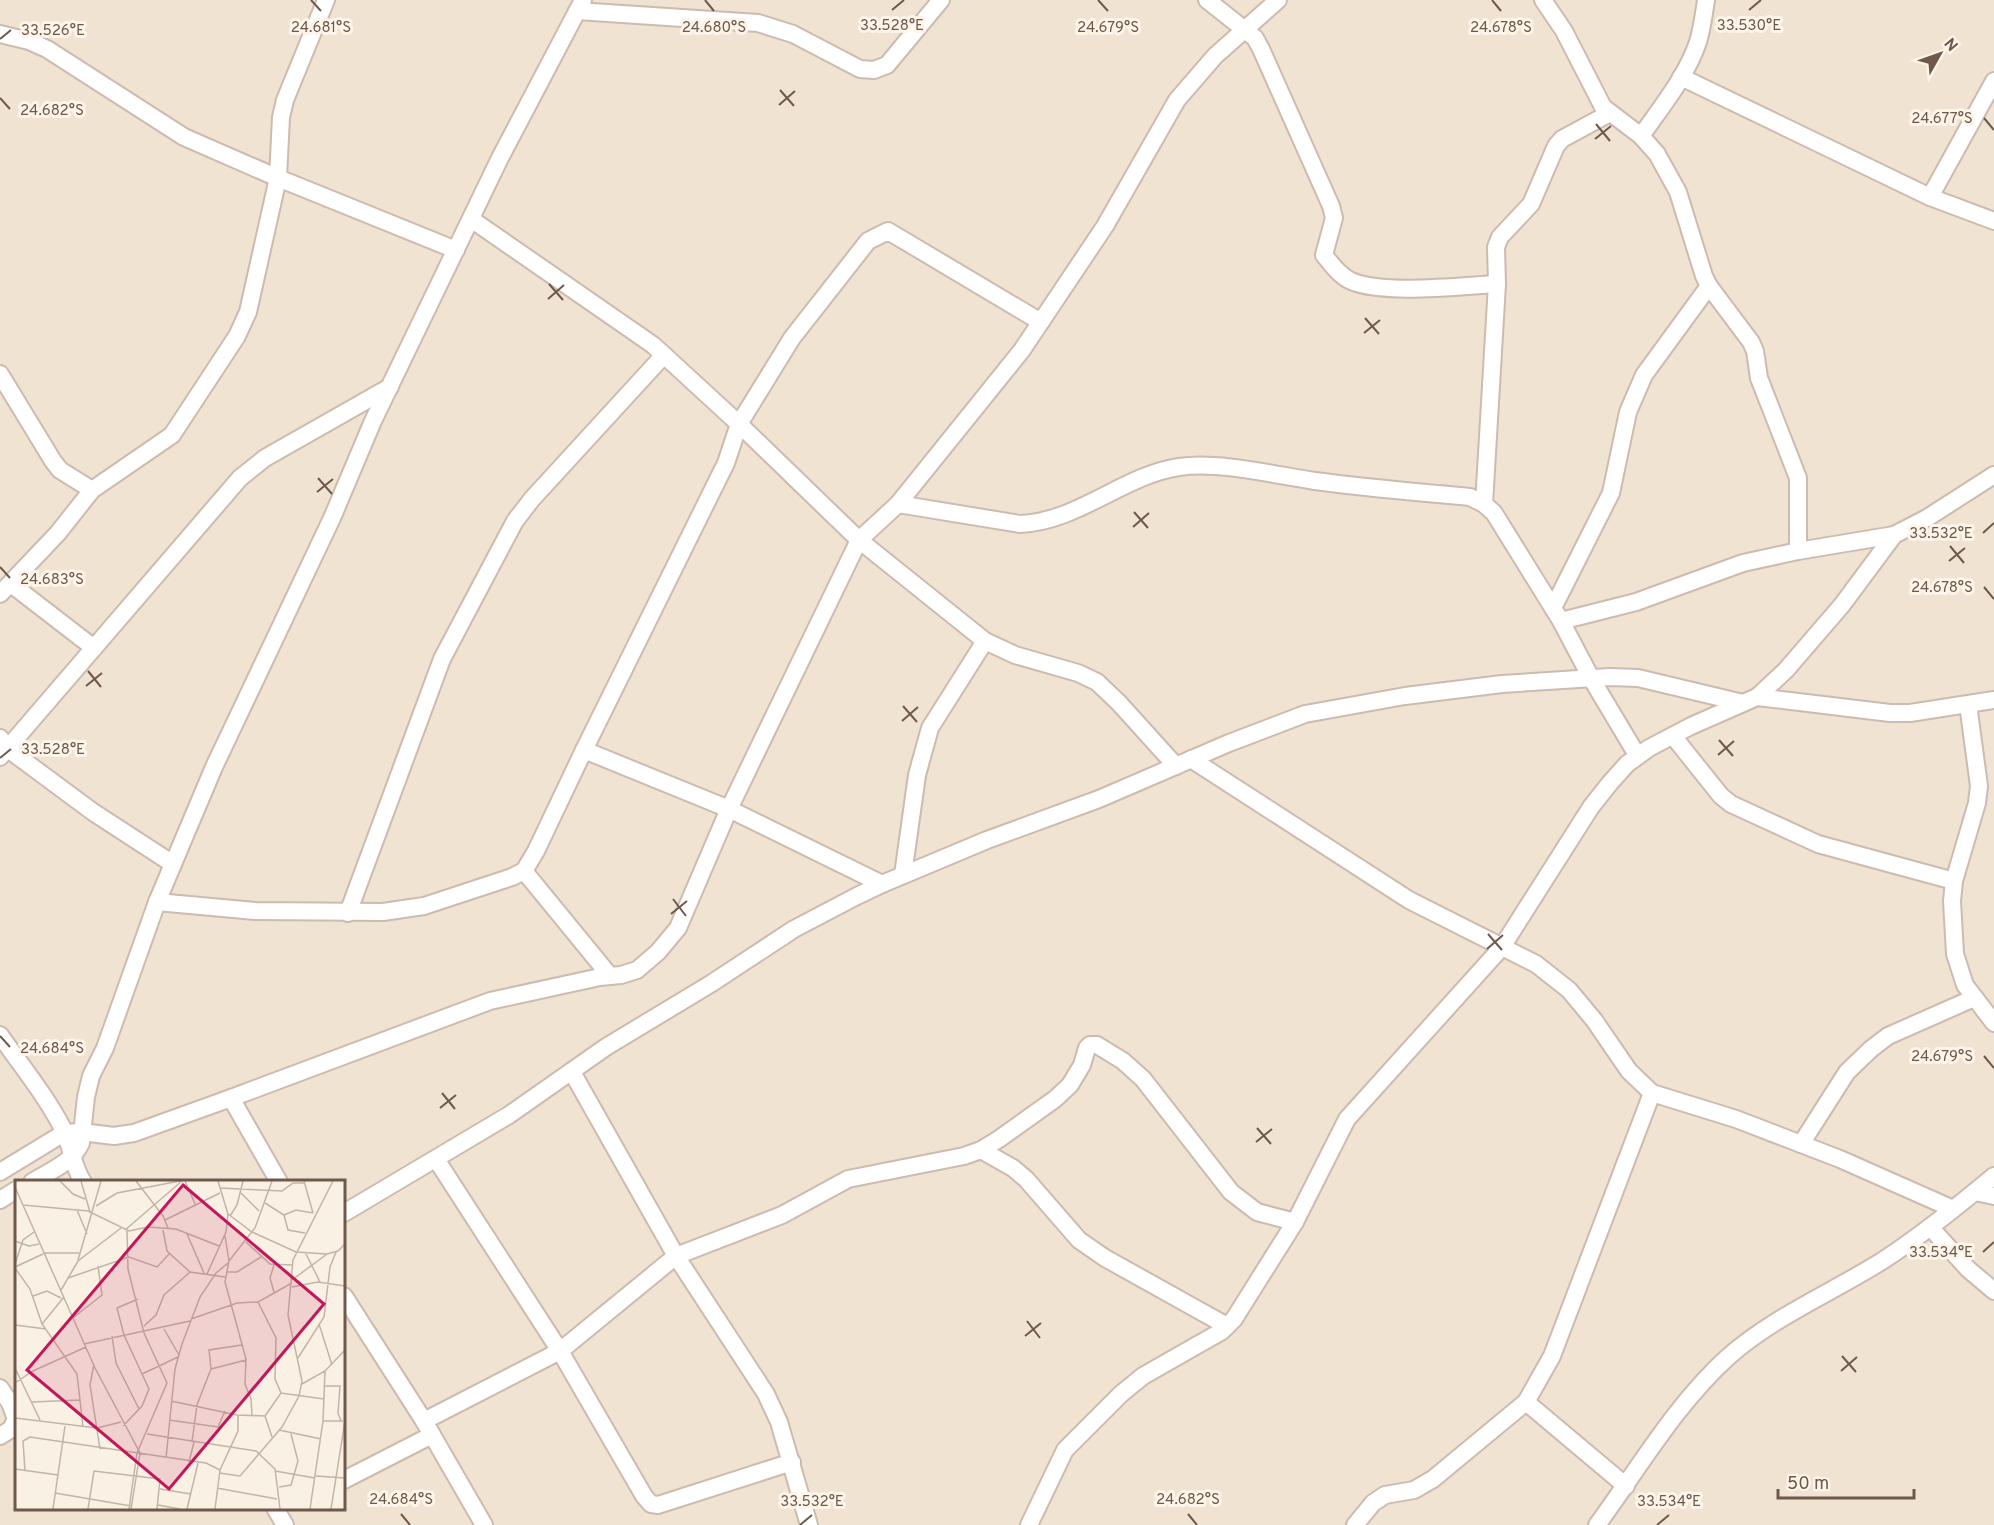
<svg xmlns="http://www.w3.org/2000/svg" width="1994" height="1525" font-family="Overpass,sans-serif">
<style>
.residential{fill:#f0e3d2;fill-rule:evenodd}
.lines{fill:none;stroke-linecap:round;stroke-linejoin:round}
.minor-casing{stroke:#ccbbae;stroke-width:20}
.minor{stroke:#fff;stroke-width:16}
.ticks{fill:none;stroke:#6f584c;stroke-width:2}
.inset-road{fill:none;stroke:#c2b4a7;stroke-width:1.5}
.view{fill:#c2185b;fill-opacity:0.15;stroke:#c2185b;stroke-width:3}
.inset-edge{fill:none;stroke:#6f584c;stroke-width:3}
.ticks-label{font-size:15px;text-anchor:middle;fill:#6f584c;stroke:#fdf5e9;stroke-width:6;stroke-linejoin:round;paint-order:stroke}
</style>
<rect width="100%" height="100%" fill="#f9f1e3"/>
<path class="residential" d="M0,0H1994V1525H0ZM16,1182H344V1508H16Z"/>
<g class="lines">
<defs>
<g id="minor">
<path d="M1207,0L1255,38L1261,49L1331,206L1334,218L1324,255C1332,265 1340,276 1351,281C1384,295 1460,286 1497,284"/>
<polyline points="1543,0 1564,31 1603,107 1641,136 1657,154 1678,192 1704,276 1709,286 1751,342 1755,351 1759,378 1798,478 1798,551"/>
<polyline points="577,11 758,23 793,34 860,69 874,70 887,65 941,0"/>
<polyline points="0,34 29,41 47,49 184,137 278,178 456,250"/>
<polyline points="1681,77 1930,197 1994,221"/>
<path d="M1641,136C1662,106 1686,77 1698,42C1702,29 1704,14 1706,0"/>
<polyline points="1930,197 1994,81"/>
<polyline points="471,219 653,345 739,424 859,540 985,641 1015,655 1078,673 1097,682 1119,703 1176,766"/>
<polyline points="0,374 53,461 60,470 92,490"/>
<path d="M898,504L1020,524C1077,522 1124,475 1179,467C1218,461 1275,475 1315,481C1366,488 1418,492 1470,497L1484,504L1494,513L1561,621L1591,678L1637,755"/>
<polyline points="1484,504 1497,284 1496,247 1500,237 1531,204 1556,146 1562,139 1610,113"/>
<polyline points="11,584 94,648"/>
<polyline points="0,594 58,533 92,490 172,435 237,336 248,312 278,178 281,117 285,100 326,0"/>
<polyline points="1553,608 1611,493 1628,412 1644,375 1709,286"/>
<polyline points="1561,621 1636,602 1743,563 1798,551 1894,535 1927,518 1994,475"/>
<polyline points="1757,697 1890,713 1910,713 1994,700"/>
<polyline points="1968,704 1979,786 1977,803 1954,881 1952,901 1955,954 1965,985 1994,1023"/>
<polyline points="1673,736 1721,796 1731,804 1818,844 1954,881"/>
<polyline points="0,738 8,749 93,812 173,864"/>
<polyline points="584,750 729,809 882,884"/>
<polyline points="0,757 240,478 265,458 390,387"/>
<polyline points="1191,759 1409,900 1536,964 1569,990 1594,1020 1629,1071 1652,1093 1736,1119 1840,1159 1953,1209"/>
<polyline points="524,871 610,976"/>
<polyline points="903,875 917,775 930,728 985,641"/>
<polyline points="157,902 255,911 383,912 424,906 512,877 524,871 536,851 584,750 726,463 739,424 792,338 868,241 888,231 1041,322"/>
<polyline points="348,913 442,659 515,521 532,499 664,355"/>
<path d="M0,1035C22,1067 48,1098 65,1133C72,1149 73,1167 83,1182"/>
<polyline points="572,1072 676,1256 766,1394 779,1422 809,1525"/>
<polyline points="231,1098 279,1182"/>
<polyline points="1801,1144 1847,1072 1871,1049 1888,1036 1974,998"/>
<polyline points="981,1150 1013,1168 1026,1179 1079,1240 1105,1258 1227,1326"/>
<polyline points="436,1159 560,1351 644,1496 651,1504 658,1505 792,1462"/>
<polyline points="0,1172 64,1133 82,1132 114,1136 134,1133 231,1098 490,1001 600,977 621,975 637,970 658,952 678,928 729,809 859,540 898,504 1022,350 1105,226 1177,100 1215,56 1278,0"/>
<path d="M32,1182C50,1171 72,1163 81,1143L86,1097L91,1076L105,1048L157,902L214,767L332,518L373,421L500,158L583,0"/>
<polyline points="1975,1192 1994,1196"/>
<polyline points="0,1200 16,1190"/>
<polyline points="344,1213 509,1115 606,1047 712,983 794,929 857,896 882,884 987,840 1099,799 1229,743 1305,714 1405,696 1502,684 1610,677 1638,678 1743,703"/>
<polyline points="1930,1227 1968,1269 1994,1291"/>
<polyline points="344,1296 424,1421 484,1525"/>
<polyline points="0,1388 10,1403 16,1419 11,1429 0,1436"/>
<polyline points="1526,1402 1626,1486"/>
<polyline points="424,1421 560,1351 676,1256 782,1215 848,1179 964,1156 981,1150 999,1139 1055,1099 1070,1085 1082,1065 1087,1048 1090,1045 1097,1045 1123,1061 1143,1079 1231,1192 1257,1212 1295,1222"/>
<polyline points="344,1480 432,1435"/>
<polyline points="275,1508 285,1525"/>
<polyline points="1029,1525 1065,1450 1121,1394 1143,1376 1222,1331 1234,1319 1295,1222 1347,1119 1502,947 1591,807 1610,783 1627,764 1649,748 1691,726 1757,697 1786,670 1842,605 1894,535"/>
<polyline points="1355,1525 1373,1503 1385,1495 1414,1490 1433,1479 1526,1402 1552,1356 1652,1093"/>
<path d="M1597,1525C1639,1468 1676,1404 1728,1357C1773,1317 1831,1293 1882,1261C1921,1236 1958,1206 1994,1176"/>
</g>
</defs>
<use href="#minor" class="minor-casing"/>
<use href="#minor" class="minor"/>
</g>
<path class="ticks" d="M311,0L321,11M705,0L714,11M1098,0L1108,11M1492,0L1501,11M892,10L904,0M1749,10L1761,0M0,39L11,30M780,90L794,106M0,98L10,109M779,105L795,91M1984,118L1994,130M1596,124L1610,141M1595,139L1611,126M549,284L563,300M548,299L564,285M1365,318L1379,334M1364,333L1380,320M318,478L332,494M317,492L333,479M1134,512L1148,528M1133,527L1149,513M1983,533L1994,523M1950,546L1964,563M1949,561L1965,548M0,567L10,578M1984,587L1994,599M88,671L101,687M86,686L102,673M903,706L917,722M902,721L918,707M1719,740L1733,756M1718,755L1734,741M0,758L11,749M673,899L686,916M671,914L687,901M1488,934L1502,950M1487,949L1503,935M0,1036L10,1047M1984,1056L1994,1068M442,1093L455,1109M440,1108L456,1095M1257,1128L1271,1144M1256,1142L1272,1129M1983,1252L1994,1242M1027,1321L1040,1338M1025,1336L1041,1323M1842,1356L1856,1372M1841,1371L1857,1357M401,1514L410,1525M1188,1514L1197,1525M800,1525L812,1515M1657,1525L1669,1515"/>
<g transform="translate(15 1180)">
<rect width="330" height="330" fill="#f9f1e3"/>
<path class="inset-road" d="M45,1L58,14L70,19M66,1L75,32M121,1L148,36L153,48M170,1L181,26M289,1L298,33M0,7L80,188L125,273L116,329M205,8L267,11L278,3H290M226,13L244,31M250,23L269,35L273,50L290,53M8,25L73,31L114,51L133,47L161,49L204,66M81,26L102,13L165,1M62,30L72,54M213,34L237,52L281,72L312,74L323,71L330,64M269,35L281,30L298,33M215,36L222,25L228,1M150,40L205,13M110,50L167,1M148,50L152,71L175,92L210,97M112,51L113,89L129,153L152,203L122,273L114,329M172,54L189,93M210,56L214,81L210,102L231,179L230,204L236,219L237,236M0,61L14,66L24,64M231,62L255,84L277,85M28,73H64M291,74L305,102M63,80L86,1M214,81L240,48L257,1M0,84L8,60L19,52M259,85L255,98L259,112M0,87L28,74M0,88L15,109L27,144L62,194L68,247M211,92H222L246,77M192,94L211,52L213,34L203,1M53,98L114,77L142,87L155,73M277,100L312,74M277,107L303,102L330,106M46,110L63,81L106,48M18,116L32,111L46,118M243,122L261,158L260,199L266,213M58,138L87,115L83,86M176,139L222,123L243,122L277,103M27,144L49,117M304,144L317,185M0,145L31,149M129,146L141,135L149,115L175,92M149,149L164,175M97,156L101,183L124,229M69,164L175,141M283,178L309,137L315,87L321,72M79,184L75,205L85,269M0,188L25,240M196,189L231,180M127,194L163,177M0,203L18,191L71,167M287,204L310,191L330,170M310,206H325L323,233L326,241M156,221L222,235L250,236M17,222L65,220M250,236L266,213L309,219M250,236L257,257M0,238L82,248L106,242M154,240L203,247L210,231M308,241H328M108,246L127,226L134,209L109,155L102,128L123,119M264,250L306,259M132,254L241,271L260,289L265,329M177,262L182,225L196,189L194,170L227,165M151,278L160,189L167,164L185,117L201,93L213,83M174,282L179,262M0,289L43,295M205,290L223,251V236M10,291L8,261L15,257L191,283L205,290L200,329M260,291L300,298M204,293L225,296L267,247L284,216L287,201L273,135L278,80L318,1M301,296L330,298M264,307L276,305L283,281L276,254M202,308L262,319M145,309L176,314M40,313L116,326M143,325L165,329M38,329L50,246M73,329L79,291L145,299L142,329M172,329L183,283M295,329L308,241L310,191M316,329L330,241"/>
<path class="view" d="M168,5L309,124L154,309L12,190Z"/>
<rect width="330" height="330" class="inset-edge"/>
</g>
<g class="ticks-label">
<text x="892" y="30">33.528°E</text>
<text x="1749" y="30">33.530°E</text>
<text x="321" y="32">24.681°S</text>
<text x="714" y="32">24.680°S</text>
<text x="1108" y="32">24.679°S</text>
<text x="1501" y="32">24.678°S</text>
<text x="53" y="35">33.526°E</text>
<text x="52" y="115">24.682°S</text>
<text x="1942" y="123">24.677°S</text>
<text x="1941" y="538">33.532°E</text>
<text x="52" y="584">24.683°S</text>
<text x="1942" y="592">24.678°S</text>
<text x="53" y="754">33.528°E</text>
<text x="52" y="1053">24.684°S</text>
<text x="1942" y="1061">24.679°S</text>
<text x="1941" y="1257">33.534°E</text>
<text x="401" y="1504">24.684°S</text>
<text x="1188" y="1504">24.682°S</text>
<text x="812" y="1506">33.532°E</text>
<text x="1669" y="1506">33.534°E</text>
</g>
<g transform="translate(1940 54) rotate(50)" stroke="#fdf5e9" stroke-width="4.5" paint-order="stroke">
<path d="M0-4.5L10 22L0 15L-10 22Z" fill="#6f584c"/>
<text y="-9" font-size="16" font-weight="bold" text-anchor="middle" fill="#6f584c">N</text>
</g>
<path d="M1778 1489v9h136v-9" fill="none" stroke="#6f584c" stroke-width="3"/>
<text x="1787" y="1489" font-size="18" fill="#6f584c" stroke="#fdf5e9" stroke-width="4.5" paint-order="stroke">50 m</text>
</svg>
